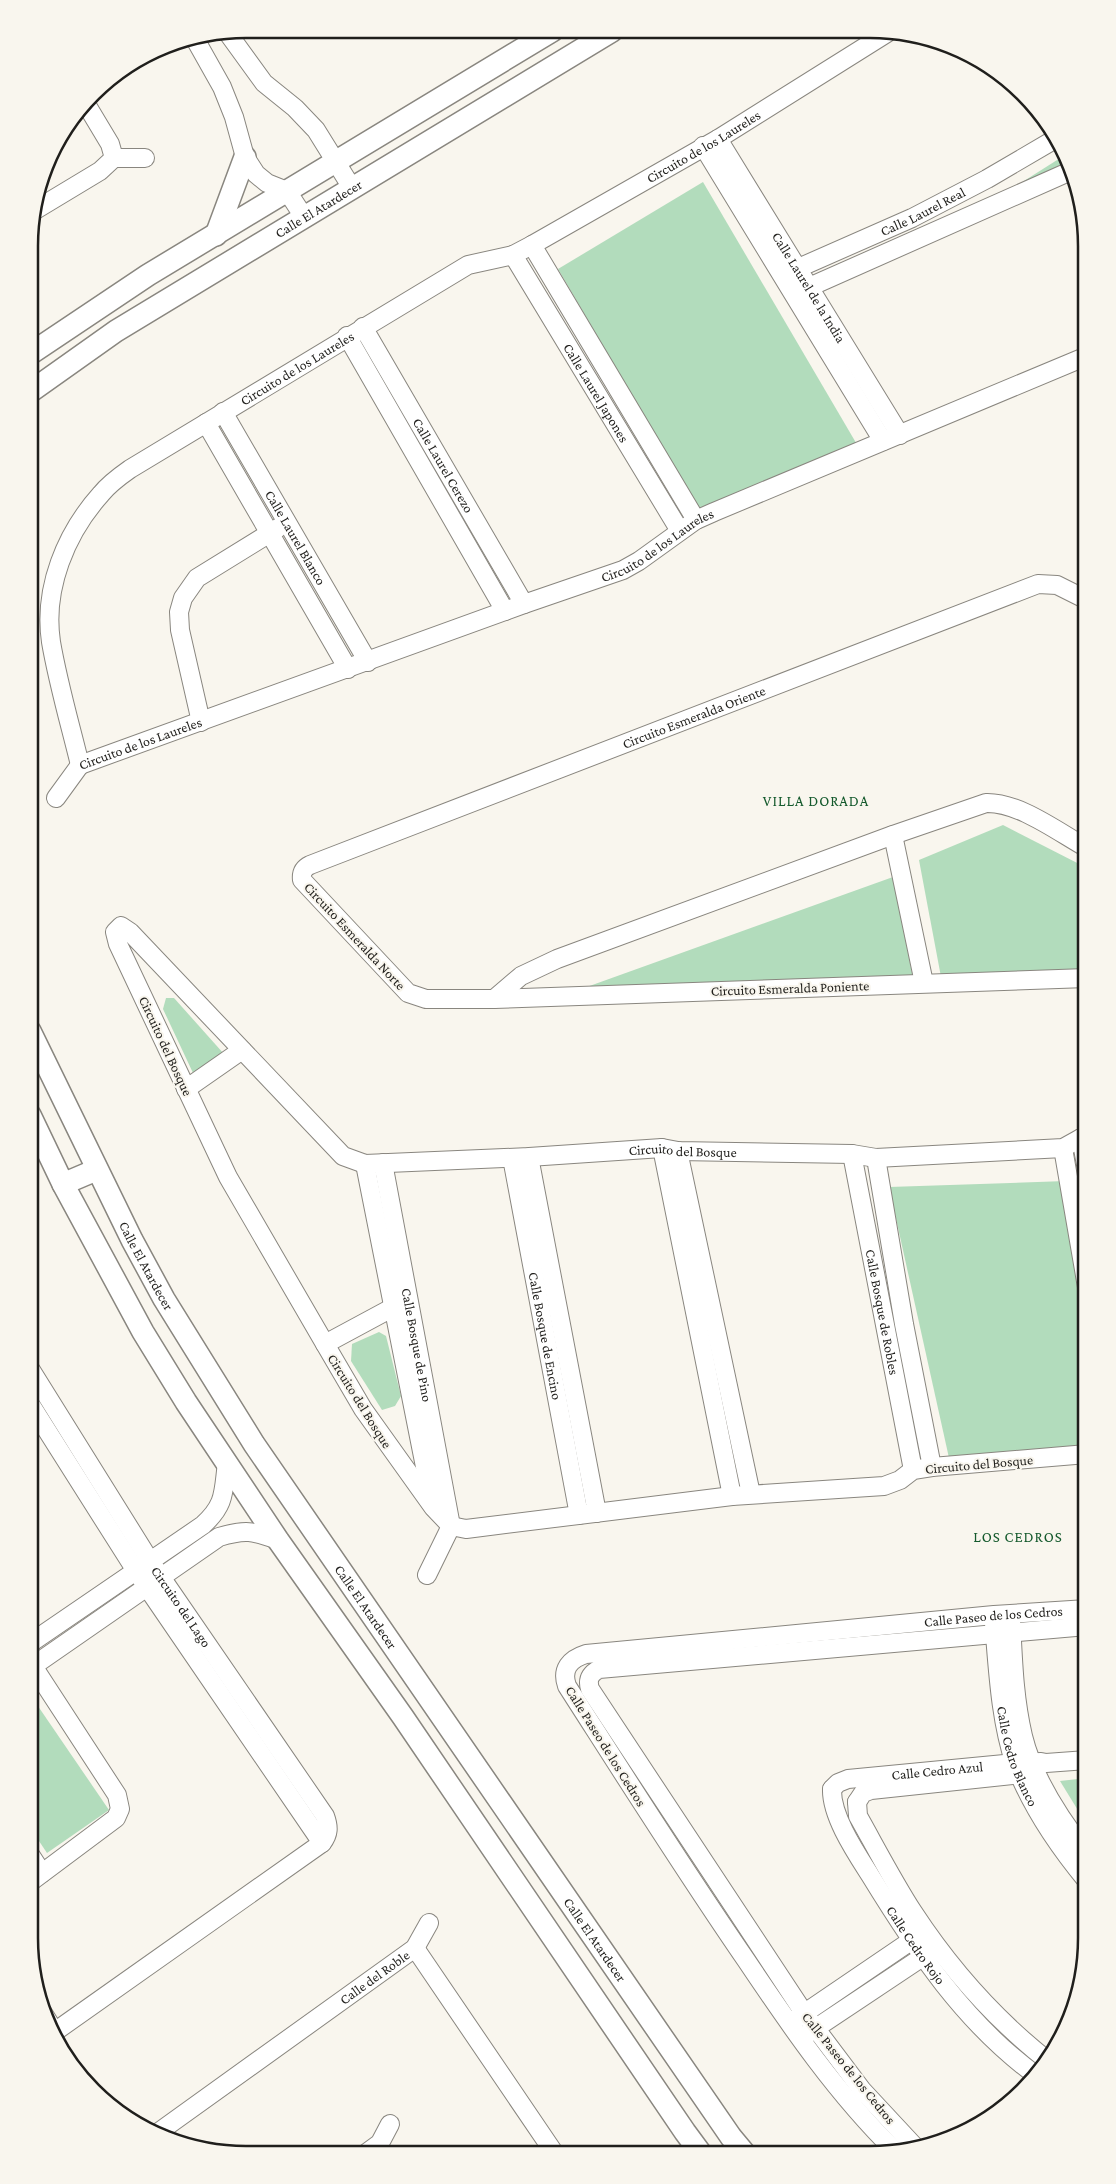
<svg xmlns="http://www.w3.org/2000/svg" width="1116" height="2184" font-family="'Crimson Pro',serif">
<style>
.green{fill:#b2dcbc}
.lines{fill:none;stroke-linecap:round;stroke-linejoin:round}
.minor-casing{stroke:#89867f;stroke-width:20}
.tertiary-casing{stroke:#89867f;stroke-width:24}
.minor{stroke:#fff;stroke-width:18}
.tertiary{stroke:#fff;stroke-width:21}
.labels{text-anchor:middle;stroke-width:4;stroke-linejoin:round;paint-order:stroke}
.street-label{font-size:14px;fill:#201f1c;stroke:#f9f6ee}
.neighbourhood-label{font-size:15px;letter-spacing:1px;fill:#155a2d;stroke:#f9f6ee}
.rim{fill:none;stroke:#201f1c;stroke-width:2.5}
</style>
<rect width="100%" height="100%" fill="#f9f6ee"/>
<g class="green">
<polygon points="1065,155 1076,176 1008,191"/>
<polygon points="703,182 862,453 704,519 558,269"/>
<polygon points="1003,825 1087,868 1087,972 941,977 919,860"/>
<polygon points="893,877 915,988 545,1002"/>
<polygon points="166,998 174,998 224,1054 193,1073 163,1009"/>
<polygon points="1066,1181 1087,1303 1087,1451 951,1467 889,1187"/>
<polygon points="379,1332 386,1336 401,1396 395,1406 382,1410 351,1361 352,1344"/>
<polygon points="29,1693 109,1810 47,1853 29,1826"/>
<polygon points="1087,1778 1087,1825 1060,1781"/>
</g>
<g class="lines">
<defs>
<g id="minor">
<polyline points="227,32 264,83 295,108 316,130 352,188"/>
<polyline points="195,39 222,87 234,117 245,157 256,174 267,183 287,191 304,217"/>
<path id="s1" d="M718,139L900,435"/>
<polyline points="703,146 883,441"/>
<polyline points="114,158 145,158"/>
<polyline points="32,212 100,171 114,158 110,144 86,104"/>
<polyline points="532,245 696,520"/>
<path id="s2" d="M513,255L680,531"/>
<path id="s3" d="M787,273L912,218L987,179L1057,138"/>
<polyline points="798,292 1073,170"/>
<path id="s4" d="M363,327L524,604"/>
<polyline points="347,336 505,611"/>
<path id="s5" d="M223,412L368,662"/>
<polyline points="206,423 348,669"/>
<polyline points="201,722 180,630 179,612 183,598 197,578 278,528"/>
<path id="s6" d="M80,765C70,724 58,683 51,642C43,588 66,533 101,494C109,484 120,476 130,469L468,265L513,255L532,245L718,139L887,33"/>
<path id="s7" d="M80,765L524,604L623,570L639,561L696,520L714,512L1087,356"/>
<polyline points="56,798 80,765"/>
<polyline points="893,835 924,983"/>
<path id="s8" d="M1087,978L494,999H426L408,993L302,880C301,872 304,868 310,865L1038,584L1057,585L1087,600"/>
<path d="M494,999L521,976L557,959L893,835L986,803C1019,802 1058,832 1087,848"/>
<polyline points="186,1089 242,1050"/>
<polyline points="1081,1138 1087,1170"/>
<polyline points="662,1148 732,1496"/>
<polyline points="1063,1148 1087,1287"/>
<polyline points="678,1151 751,1494"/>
<path id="s9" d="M852,1154L913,1470"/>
<polyline points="529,1157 597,1513"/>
<path id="s10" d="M512,1158L579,1515"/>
<polyline points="876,1158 904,1324 932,1467"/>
<path id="s11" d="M383,1163L451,1526L427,1575"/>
<polyline points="365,1164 432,1502"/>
<polyline points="325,1344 403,1302"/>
<path id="s12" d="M29,1367L150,1561L325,1816C329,1827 329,1834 322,1843L53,2033"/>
<polyline points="29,1402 136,1571 322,1843"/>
<path id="s13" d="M1087,1454L932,1467L913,1470L900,1480L884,1486L732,1496L466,1529L451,1526L433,1507L363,1409L325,1344L228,1177L118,944L115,932L121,926L130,932L343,1156L365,1164L529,1157L662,1148L678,1151L852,1154L876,1158L1063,1148L1081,1138H1087"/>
<path d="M1011,1621C1013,1660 1014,1698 1023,1736C1033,1777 1061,1820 1087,1853"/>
<path id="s14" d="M994,1623C998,1669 1000,1719 1015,1764C1031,1806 1058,1846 1087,1881"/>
<path d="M29,1644L203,1525C226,1504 223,1492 227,1463"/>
<path d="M33,1666L219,1537C246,1529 252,1531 278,1540"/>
<path id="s15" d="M832,1789C831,1816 856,1853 870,1875C916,1950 965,2024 1037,2076"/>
<path id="s16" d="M832,1789L838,1783L848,1779L1015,1763L1041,1762L1046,1763L1087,1760"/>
<path d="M857,1802L858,1816C876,1848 893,1881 913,1912C949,1967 996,2020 1048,2061"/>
<polyline points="857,1802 863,1793 871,1790 1031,1773"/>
<polyline points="29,1853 42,1873"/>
<polyline points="29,1883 116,1818 120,1809 117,1795 29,1660"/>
<polyline points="415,1948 555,2154"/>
<polyline points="43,2013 55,2032"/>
<polyline points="796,2019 921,1934"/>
<polyline points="807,2034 933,1950"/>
<path id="s17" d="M156,2134L415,1948L429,1923"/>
<path d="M916,2148L862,2090L804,2013L590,1689C587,1679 590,1674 599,1669L1087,1626"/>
<path id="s18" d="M895,2151C837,2094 791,2027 746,1960C684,1870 626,1778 567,1686C561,1669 570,1659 586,1654L994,1615L1087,1609"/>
<polyline points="365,2154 380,2143 390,2124"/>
</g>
<g id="tertiary">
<polyline points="216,235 245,157"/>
<polyline points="30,354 148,275 552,31"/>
<path id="s19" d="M30,392L116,331L612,31"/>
<path id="s20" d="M30,1031L132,1240L164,1299L254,1444L731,2137L746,2155"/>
<polyline points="30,1115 63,1184 143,1332 186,1402 278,1540 403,1717 685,2132 702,2155"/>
<polyline points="63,1184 96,1170"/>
</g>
</defs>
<use href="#minor" class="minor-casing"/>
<use href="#tertiary" class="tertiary-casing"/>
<use href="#minor" class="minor"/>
<use href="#tertiary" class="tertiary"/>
</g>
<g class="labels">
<g class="street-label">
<text dy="5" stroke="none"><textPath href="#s6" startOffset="986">Circuito de los Laureles</textPath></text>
<text dy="5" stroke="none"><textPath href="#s19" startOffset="342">Calle El Atardecer</textPath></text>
<text dy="5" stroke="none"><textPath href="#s3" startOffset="149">Calle Laurel Real</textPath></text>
<text dy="5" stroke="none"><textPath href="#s1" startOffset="174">Calle Laurel de la India</textPath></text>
<text dy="5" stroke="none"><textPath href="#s6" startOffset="521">Circuito de los Laureles</textPath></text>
<text dy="5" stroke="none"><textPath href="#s2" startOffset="161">Calle Laurel Japones</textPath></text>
<text dy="5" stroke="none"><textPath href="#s4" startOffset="160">Calle Laurel Cerezo</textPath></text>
<text dy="5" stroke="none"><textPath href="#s5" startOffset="145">Calle Laurel Blanco</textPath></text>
<text dy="5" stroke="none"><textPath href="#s7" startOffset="619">Circuito de los Laureles</textPath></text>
<text dy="5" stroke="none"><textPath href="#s8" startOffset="1265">Circuito Esmeralda Oriente</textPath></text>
<text dy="5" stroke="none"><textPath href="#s7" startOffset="64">Circuito de los Laureles</textPath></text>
<text transform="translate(355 936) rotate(47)" y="5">Circuito Esmeralda Norte</text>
<text transform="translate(790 988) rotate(-2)" y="5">Circuito Esmeralda Poniente</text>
<text transform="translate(166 1046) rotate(65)" y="5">Circuito del Bosque</text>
<text dy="5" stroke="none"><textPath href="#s13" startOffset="1999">Circuito del Bosque</textPath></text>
<text dy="5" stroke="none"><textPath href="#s20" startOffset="262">Calle El Atardecer</textPath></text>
<text dy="5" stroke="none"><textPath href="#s9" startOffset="161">Calle Bosque de Robles</textPath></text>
<text dy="5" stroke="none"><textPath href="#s10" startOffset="181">Calle Bosque de Encino</textPath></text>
<text dy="5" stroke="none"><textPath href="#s11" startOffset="185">Calle Bosque de Pino</textPath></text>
<text transform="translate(360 1401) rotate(58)" y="5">Circuito del Bosque</text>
<text transform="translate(979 1464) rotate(-5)" y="5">Circuito del Bosque</text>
<text dy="5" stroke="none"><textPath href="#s12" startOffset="284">Circuito del Lago</textPath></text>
<text dy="5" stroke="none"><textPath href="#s20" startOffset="668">Calle El Atardecer</textPath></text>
<text dy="5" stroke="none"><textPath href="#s18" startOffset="1022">Calle Paseo de los Cedros</textPath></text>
<text transform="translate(606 1746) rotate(58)" y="5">Calle Paseo de los Cedros</text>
<text dy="5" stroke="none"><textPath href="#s14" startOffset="136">Calle Cedro Blanco</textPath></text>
<text dy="5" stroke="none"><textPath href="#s16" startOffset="109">Calle Cedro Azul</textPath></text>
<text dy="5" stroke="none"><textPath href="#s20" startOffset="1072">Calle El Atardecer</textPath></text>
<text dy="5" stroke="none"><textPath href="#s15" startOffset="179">Calle Cedro Rojo</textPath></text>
<text dy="5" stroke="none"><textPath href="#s17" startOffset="269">Calle del Roble</textPath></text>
<text transform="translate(849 2068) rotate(51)" y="5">Calle Paseo de los Cedros</text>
</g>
<g class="neighbourhood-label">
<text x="816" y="806">VILLA DORADA</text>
<text x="1018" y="1542">LOS CEDROS</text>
</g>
</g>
<path d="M0 0H1116V2184H0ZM246 38H870A208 208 0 0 1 1078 246V1938A208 208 0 0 1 870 2146H246A208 208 0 0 1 38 1938V246A208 208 0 0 1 246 38Z" fill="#f9f6ee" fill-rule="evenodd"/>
<path class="rim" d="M246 38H870A208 208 0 0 1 1078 246V1938A208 208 0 0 1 870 2146H246A208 208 0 0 1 38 1938V246A208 208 0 0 1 246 38Z"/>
</svg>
